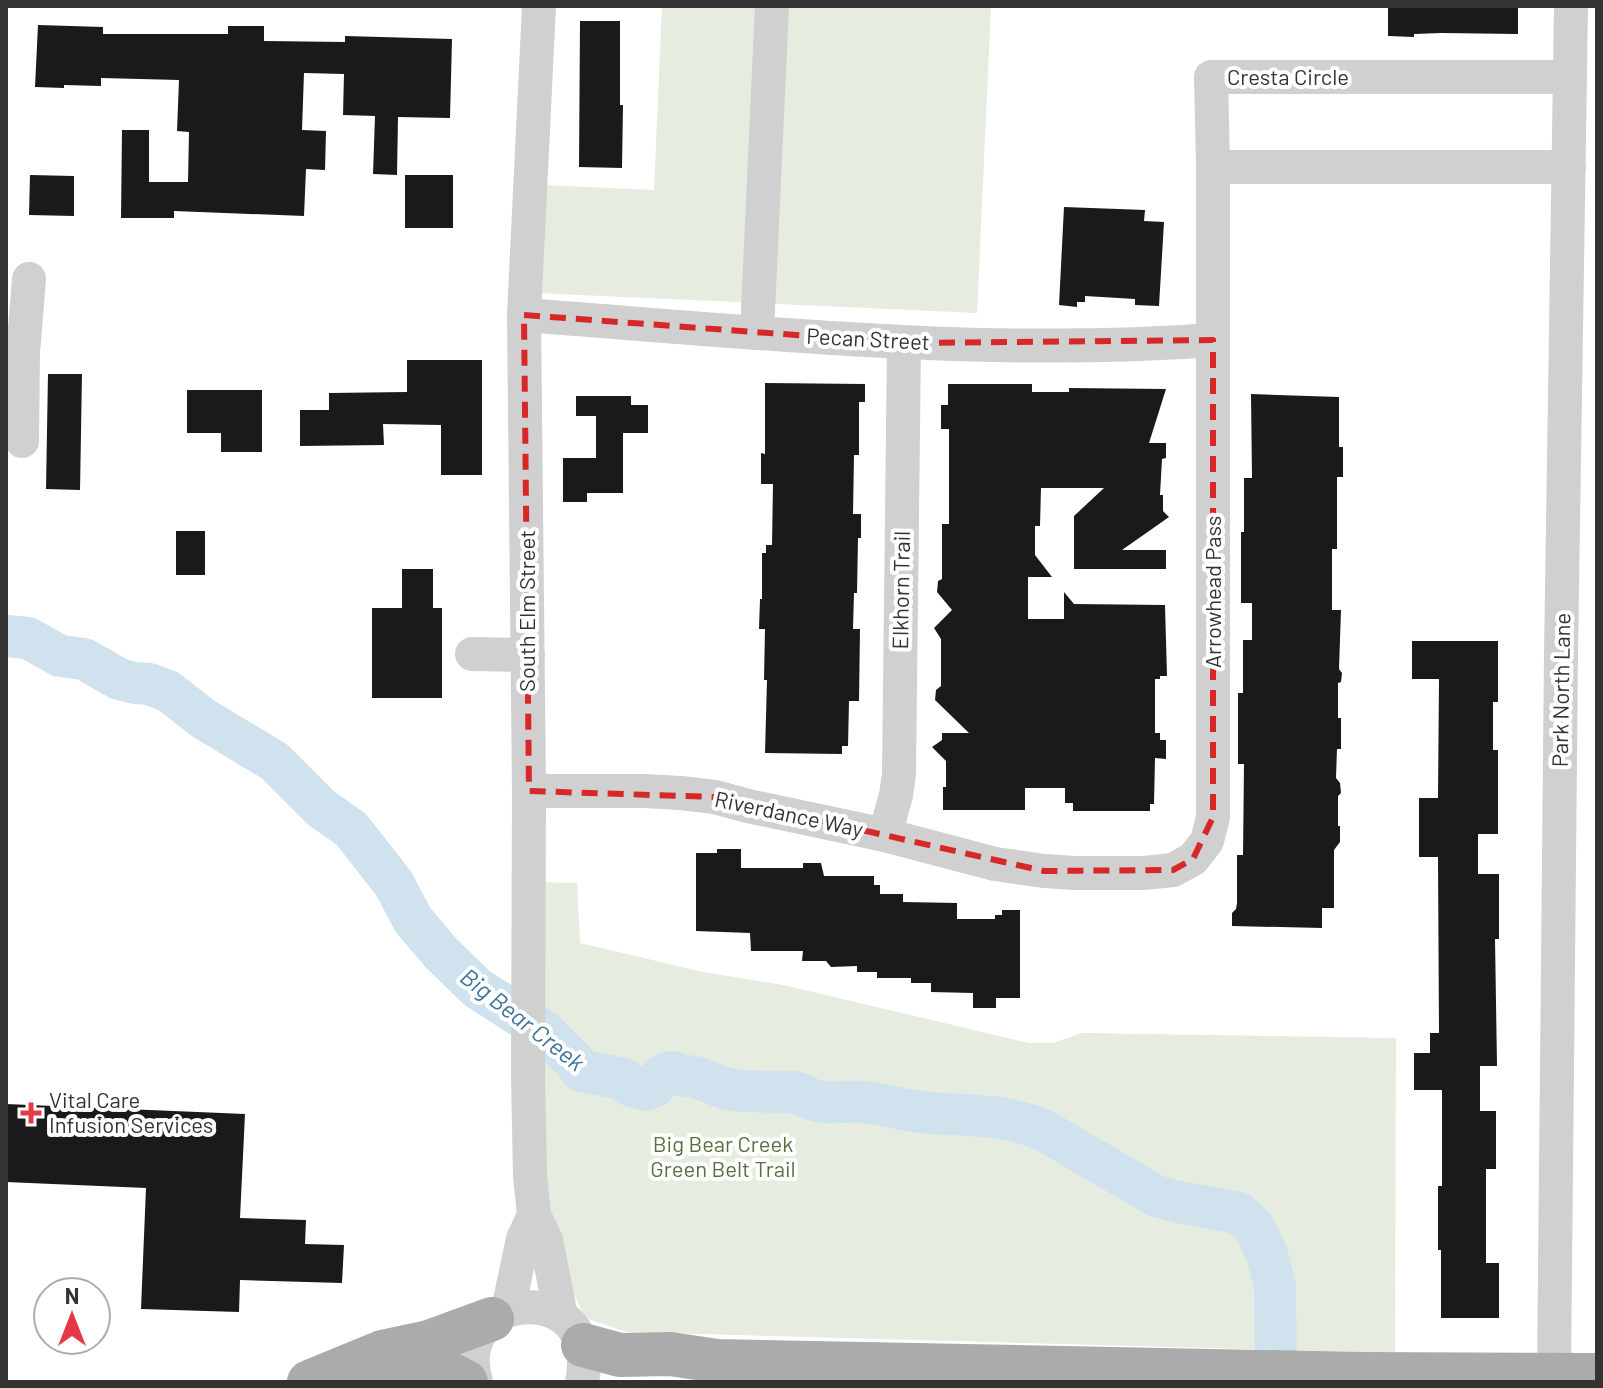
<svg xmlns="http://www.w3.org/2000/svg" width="1603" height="1388" font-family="Barlow,sans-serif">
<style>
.green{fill:#e6ecdf}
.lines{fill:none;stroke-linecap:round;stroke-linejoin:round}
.river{stroke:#cfe2ee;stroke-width:42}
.building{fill:#1a1a1a}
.minor{stroke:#d0d0d0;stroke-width:34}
.major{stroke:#ababab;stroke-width:44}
.marked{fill:none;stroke:#d62828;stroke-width:6;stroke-dasharray:16 10;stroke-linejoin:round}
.poi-dot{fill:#e63946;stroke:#fff;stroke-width:3}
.labels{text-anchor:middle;stroke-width:8;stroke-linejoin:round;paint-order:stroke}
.street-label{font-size:22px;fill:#333;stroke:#fff}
.poi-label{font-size:22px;fill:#333;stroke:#fff;text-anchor:start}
.park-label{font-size:22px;fill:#56703f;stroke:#fff}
.water-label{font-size:24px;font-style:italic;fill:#3f7597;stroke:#fff}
</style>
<rect width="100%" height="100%" fill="#fff"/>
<g class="green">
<polygon points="662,6 991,6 977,313 513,292 518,184 654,190"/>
<polygon points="536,882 577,883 580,943 703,972 783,985 1029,1043 1053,1043 1082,1033 1396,1038 1395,1353 627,1332 585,1318 563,1270 537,1162"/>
</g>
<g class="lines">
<path class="river" d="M6,636L28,638L60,656L84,659L119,679L135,683L149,684L168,691L204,719L274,761L321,808L351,829L394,884L413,920L441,953L477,988L545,1032L574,1061L581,1071L624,1079L629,1085L645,1090L655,1086C659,1076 663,1073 673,1072L678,1075L696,1077L724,1088L738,1091L793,1092C804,1094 811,1101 822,1102C839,1103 855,1100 872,1103C889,1105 905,1111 922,1112C967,1117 1002,1112 1045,1131L1156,1196L1179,1202L1239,1213L1254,1227L1267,1254L1275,1287L1276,1382"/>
</g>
<g class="building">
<polygon points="1388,6 1518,6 1518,34 1441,33 1414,34 1414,37 1388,36"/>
<polygon points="580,21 620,21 620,105 623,105 622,168 579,167"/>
<polygon points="38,25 103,27 103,34 228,34 228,26 264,26 264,41 345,42 345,36 452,39 450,118 398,117 397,175 373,174 375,116 343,115 344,74 304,73 302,130 326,131 325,170 306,169 304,216 174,211 174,218 121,218 122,130 149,130 149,182 188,182 189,132 177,131 179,80 101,78 101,86 64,85 64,88 35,87"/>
<polygon points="30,175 74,176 74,216 29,215"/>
<rect x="405" y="175" width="48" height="53"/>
<polygon points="1064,207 1145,210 1144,221 1164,222 1159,306 1135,305 1135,299 1085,296 1085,302 1077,302 1077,307 1059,305"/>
<polygon points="407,360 482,360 482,475 441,475 441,425 383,424 384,445 300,446 300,410 329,410 329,393 407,392"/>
<polygon points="48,374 82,374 80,490 46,489"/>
<polygon points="765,383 865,384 865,402 859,402 859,455 854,455 853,514 861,514 861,538 858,538 857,593 854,593 853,629 860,629 859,701 849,701 848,746 842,746 842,754 765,753 767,680 764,680 765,629 759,629 760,599 762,599 762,553 766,553 766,545 772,545 773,484 761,484 761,453 765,454"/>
<polygon points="948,384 1032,384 1032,392 1069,392 1069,388 1166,389 1149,443 1166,443 1166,458 1162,459 1160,495 1163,495 1163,511 1169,517 1122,550 1166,550 1166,569 1074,569 1074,516 1104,488 1041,488 1040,526 1035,526 1035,555 1052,577 1028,577 1028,619 1064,619 1064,592 1074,604 1165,605 1167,676 1160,676 1160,679 1155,679 1155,733 1160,733 1160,740 1166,740 1166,759 1155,758 1154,804 1150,804 1150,811 1073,811 1073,803 1065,803 1065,788 1025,788 1025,810 943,810 943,787 946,787 946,761 932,747 942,740 942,733 969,733 935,700 936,690 941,686 941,639 934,628 952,610 937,592 938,581 942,579 942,524 949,524 949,429 941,429 941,405 948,405"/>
<polygon points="187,390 262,390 262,452 221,452 221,433 187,433"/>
<polygon points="1251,394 1339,397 1339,447 1343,447 1343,477 1337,477 1337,549 1332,549 1332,610 1341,610 1339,669 1342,673 1341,682 1338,683 1338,718 1341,718 1341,749 1337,749 1336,778 1340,783 1341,793 1338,796 1338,826 1340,826 1340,842 1334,850 1334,908 1322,908 1322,928 1232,926 1232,913 1236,909 1237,903 1237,855 1243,855 1244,764 1238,764 1238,693 1243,693 1243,640 1252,640 1252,603 1241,603 1241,532 1244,532 1244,478 1252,478"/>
<polygon points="576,396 631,396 631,405 648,405 648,433 623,433 623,493 587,493 587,502 563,502 563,458 596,458 596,416 576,416"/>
<rect x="176" y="531" width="29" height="44"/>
<polygon points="402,569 433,569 433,608 442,608 442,698 372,698 372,608 402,608"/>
<polygon points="1412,641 1498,641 1498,702 1493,702 1493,750 1498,750 1498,834 1478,834 1478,874 1499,874 1499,939 1495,939 1497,1066 1480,1066 1480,1111 1496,1111 1496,1169 1486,1169 1486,1263 1499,1263 1499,1318 1441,1318 1441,1250 1438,1250 1438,1186 1442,1186 1442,1090 1414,1090 1414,1053 1430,1053 1430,1033 1439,1033 1438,857 1419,857 1419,798 1438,798 1439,679 1412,679"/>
<polygon points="717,849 741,849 741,868 803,868 803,863 821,863 824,876 874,876 874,885 880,885 880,894 903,894 903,902 957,903 957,919 995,919 995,915 1002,915 1002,910 1020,910 1020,998 996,998 996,1008 973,1008 973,993 931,992 931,983 911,983 911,978 877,978 877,972 857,972 857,966 831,967 826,961 802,961 803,951 751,951 750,933 696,931 696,853 717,853"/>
<polygon points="6,1104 245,1114 240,1218 306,1220 305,1244 344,1245 342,1283 240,1280 239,1312 141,1309 146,1188 6,1182"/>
</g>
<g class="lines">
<g class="minor">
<polyline points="539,6 524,315 529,791 528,1075 530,1176 534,1215 546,1240 561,1316"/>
<polyline points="1569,167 1213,167 1211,77 1570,77"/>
<path d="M524,315C753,332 984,357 1213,340"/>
<polyline points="757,333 772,6"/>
<polyline points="22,441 23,353 29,279"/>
<polyline points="472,654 528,655"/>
<polyline points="529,791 644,791 681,793 715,797 748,806 885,835 995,864 1044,871 1074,873 1144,873 1173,870 1193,859 1207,841 1213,817 1213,167"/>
<polyline points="885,835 896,795 899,774 904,343"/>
<polyline points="508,1310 523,1239 534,1215"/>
<polyline points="1554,1375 1561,654 1571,6"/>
<path d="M476,1382C449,1288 603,1277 582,1382"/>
</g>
<g class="major">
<polyline points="583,1345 620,1355 670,1354 717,1361 1363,1374 1597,1375"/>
<polyline points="384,1373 422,1364 443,1370 466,1382"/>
<polyline points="309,1382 382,1352 429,1342 492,1319"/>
</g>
</g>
<path class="marked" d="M524,315L904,343L1213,340V817L1193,859L1173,870L1044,871L715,797L529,791Z"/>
<path class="poi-dot" d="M27 1101h8v8h8v8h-8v8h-8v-8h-8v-8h8z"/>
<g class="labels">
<g class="street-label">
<text x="1288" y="85">Cresta Circle</text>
<text transform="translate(868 339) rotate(3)" y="8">Pecan Street</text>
<text transform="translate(901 590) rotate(-89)" y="8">Elkhorn Trail</text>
<text transform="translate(1213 592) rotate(-90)" y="8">Arrowhead Pass</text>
<text transform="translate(527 611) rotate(-90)" y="8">South Elm Street</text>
<text transform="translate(1561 690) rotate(-89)" y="8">Park North Lane</text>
<text transform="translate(789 814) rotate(12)" y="8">Riverdance Way</text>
</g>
<g class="poi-label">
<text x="49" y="1108">Vital Care<tspan x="49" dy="25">Infusion Services</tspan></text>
</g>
<g class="park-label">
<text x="723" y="1152">Big Bear Creek<tspan x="723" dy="25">Green Belt Trail</tspan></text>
</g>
<g class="water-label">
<text transform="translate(522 1020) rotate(38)" y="8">Big Bear Creek</text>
</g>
</g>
<rect width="1603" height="1388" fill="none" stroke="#333333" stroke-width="16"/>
<g transform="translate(72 1316)"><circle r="38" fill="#ffffff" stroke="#adadad" stroke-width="2"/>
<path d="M0-6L14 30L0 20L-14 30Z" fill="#e63946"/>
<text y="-12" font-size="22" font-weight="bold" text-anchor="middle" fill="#333333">N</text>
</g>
</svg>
